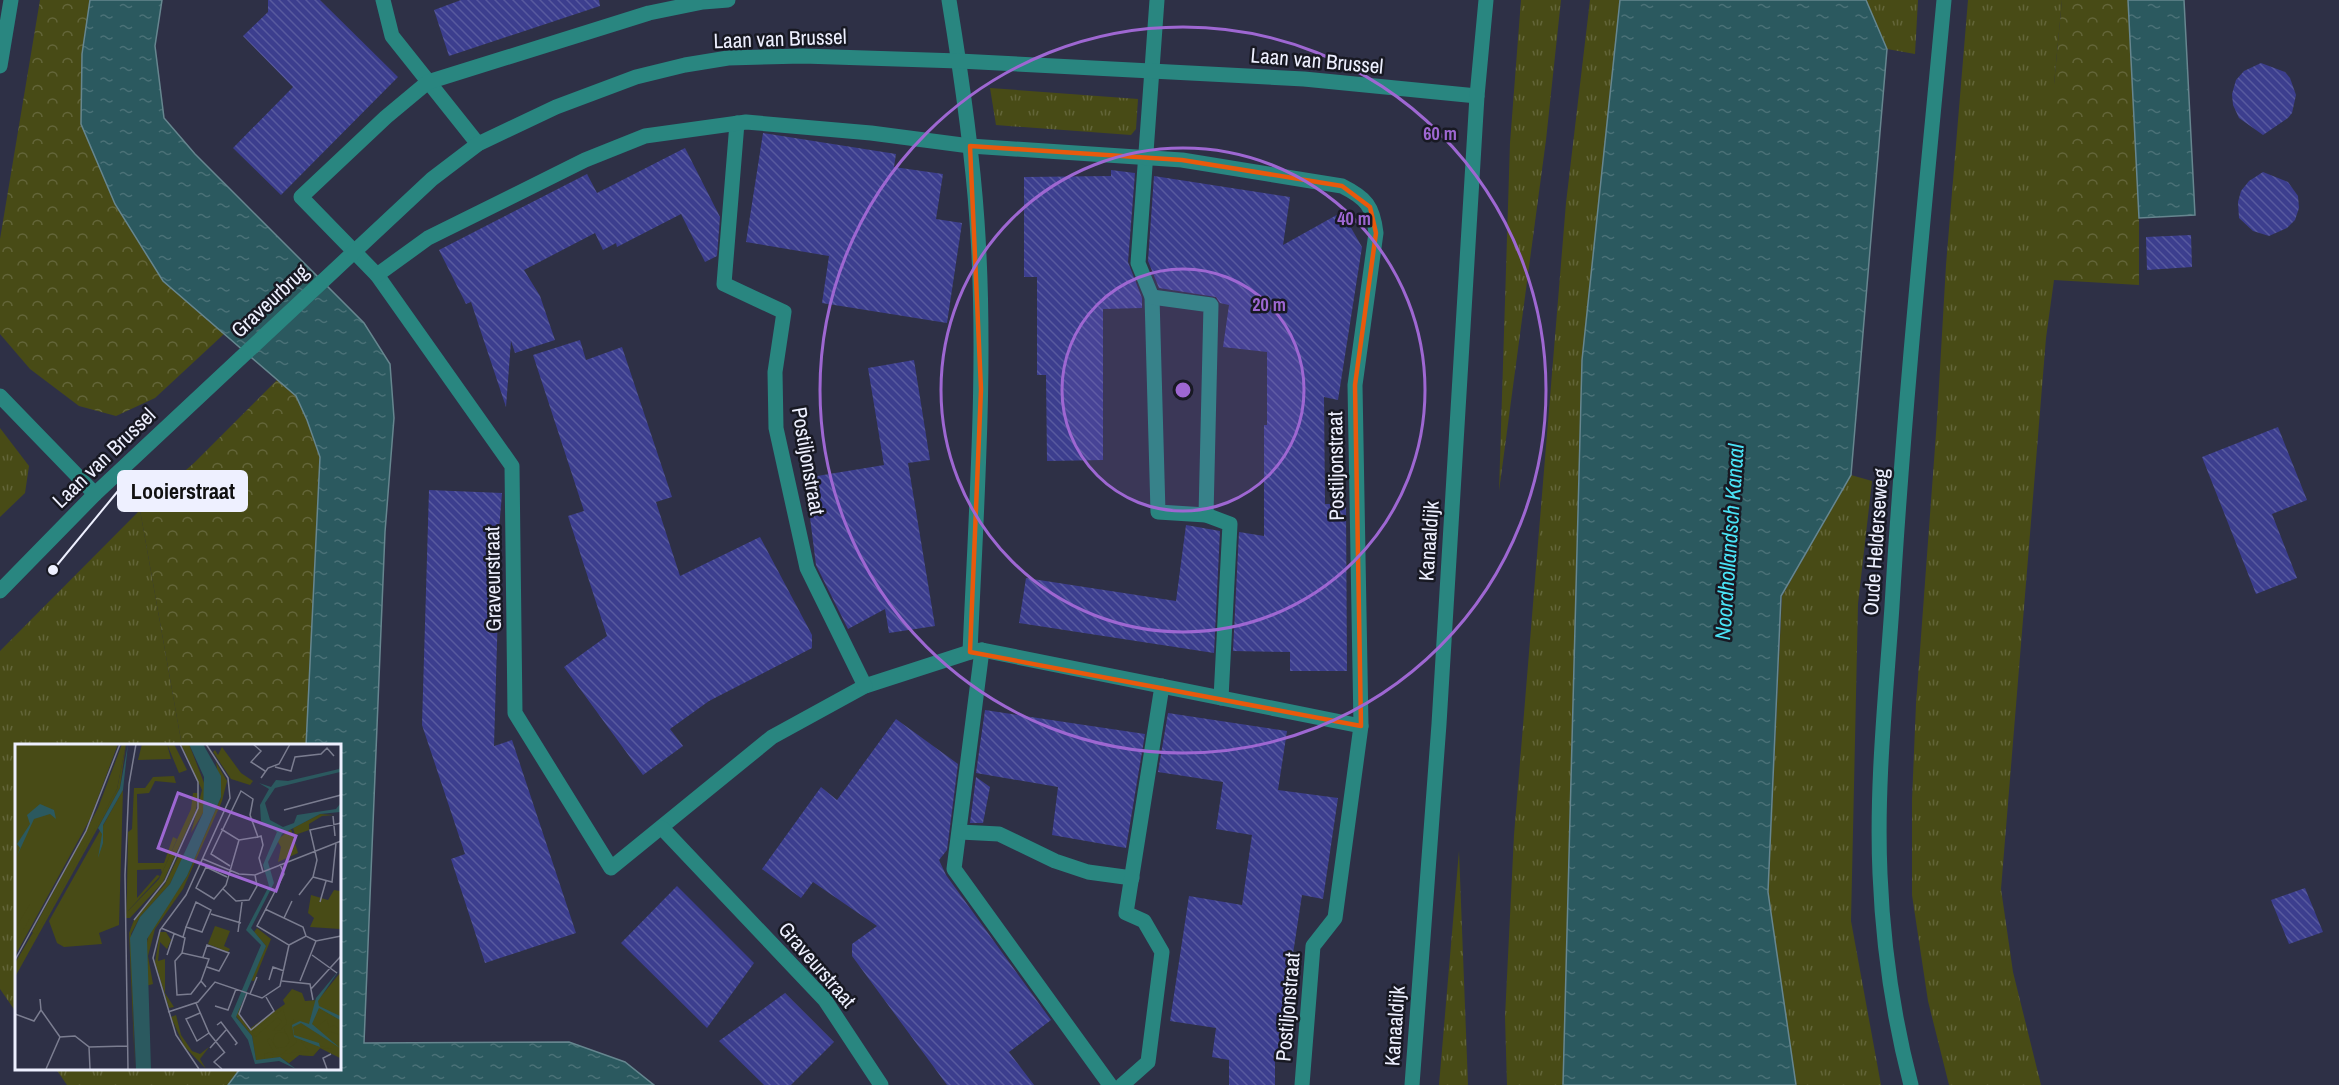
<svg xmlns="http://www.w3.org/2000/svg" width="2339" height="1085" font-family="'Archivo Narrow',sans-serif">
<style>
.grass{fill:url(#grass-tufts)}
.forest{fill:url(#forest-crowns)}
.water{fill:url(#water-ripples);stroke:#66868f;stroke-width:1.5}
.building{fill:url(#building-back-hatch)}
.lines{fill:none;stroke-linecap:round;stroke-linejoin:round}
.minor{stroke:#298680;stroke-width:15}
.marked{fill:none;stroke:#e8590c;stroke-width:4.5;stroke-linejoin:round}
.ring{fill:none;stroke:#9e67d2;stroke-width:3}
.labels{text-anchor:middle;stroke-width:5;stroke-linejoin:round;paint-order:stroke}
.street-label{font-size:21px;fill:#eef0ff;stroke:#181923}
.water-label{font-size:22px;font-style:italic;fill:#4ae4f7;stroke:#181923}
.inset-road{fill:none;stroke:#7b7d90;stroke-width:1.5}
.view{fill:#9e67d2;fill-opacity:0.15;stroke:#9e67d2;stroke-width:3}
.inset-edge{fill:none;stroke:#eef0ff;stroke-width:3}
.centre{fill:#9e67d2;stroke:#181923;stroke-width:3}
.ring-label{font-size:18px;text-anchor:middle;font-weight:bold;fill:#9e67d2;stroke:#181923;stroke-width:5;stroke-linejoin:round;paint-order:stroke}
.leader{fill:none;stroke:#eef0ff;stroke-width:2}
.callout-dot{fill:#eef0ff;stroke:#181923;stroke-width:2}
.callout{fill:#eef0ff;stroke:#eef0ff;stroke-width:2}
.callout-label{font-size:22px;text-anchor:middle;font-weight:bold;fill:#111}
</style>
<defs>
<pattern id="grass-tufts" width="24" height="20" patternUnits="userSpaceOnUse" patternTransform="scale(1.5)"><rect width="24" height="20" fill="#484b16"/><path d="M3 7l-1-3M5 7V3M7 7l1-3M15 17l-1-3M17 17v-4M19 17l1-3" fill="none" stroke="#636539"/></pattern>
<pattern id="forest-crowns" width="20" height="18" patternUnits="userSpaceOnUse" patternTransform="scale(1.5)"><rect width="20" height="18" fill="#484b16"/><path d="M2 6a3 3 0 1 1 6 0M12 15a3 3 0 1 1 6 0" fill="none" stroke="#636539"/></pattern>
<pattern id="water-ripples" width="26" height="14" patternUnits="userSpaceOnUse" patternTransform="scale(1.5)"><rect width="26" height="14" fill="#2b595f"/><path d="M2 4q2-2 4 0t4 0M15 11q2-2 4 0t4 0" fill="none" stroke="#4a7177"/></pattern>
<pattern id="building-back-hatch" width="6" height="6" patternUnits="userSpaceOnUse" patternTransform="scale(1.5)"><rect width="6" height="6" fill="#3c3e8e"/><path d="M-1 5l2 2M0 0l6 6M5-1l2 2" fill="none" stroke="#585a9f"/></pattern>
</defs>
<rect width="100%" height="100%" fill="#2e3046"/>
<g class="grass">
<polygon points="1521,0 1561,0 1546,140 1499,491 1510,143"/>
<polygon points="1590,0 1620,0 1582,360 1563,1085 1507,1085 1505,1017 1514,835 1566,203"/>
<polygon points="1866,0 1918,0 1915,54 1887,49"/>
<polygon points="1968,0 2062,0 2054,84 2054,280 2046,338 2001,889 2013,972 2041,1085 1949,1085 1928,1001 1912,895 1912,800 1916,704 1937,420 1946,265"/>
<polygon points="990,88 1138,99 1136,129 1131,135 996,125"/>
<polygon points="0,428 29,466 25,493 0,517"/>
<polygon points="1851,475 1872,481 1858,604 1851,921 1881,1085 1796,1085 1768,892 1782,596"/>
<polygon points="140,510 182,746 16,746 16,1012 0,989 0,651"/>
<polygon points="1459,851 1468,1085 1439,1085"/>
<polygon points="56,1069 240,1069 228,1085 67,1085"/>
</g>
<g class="forest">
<polygon points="40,0 90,0 82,54 81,124 115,204 163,281 224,334 155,398 116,416 79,406 30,369 0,334 0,239"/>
<polygon points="2062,0 2128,0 2139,218 2139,285 2054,280 2054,84"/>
<polygon points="277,380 296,396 307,420 320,457 306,746 182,746 140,510 194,463"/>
</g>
<g class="water">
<polygon points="90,0 162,0 155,46 164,118 195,154 364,323 390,364 394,418 385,532 364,1043 569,1042 625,1062 654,1085 228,1085 240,1069 339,1068 339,746 306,746 320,457 307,420 296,396 163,281 115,204 81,124 82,54"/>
<polygon points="1620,0 1866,0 1887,49 1851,475 1781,596 1768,892 1796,1085 1563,1085 1582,360"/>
<polygon points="2128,0 2184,0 2195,215 2139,218"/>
</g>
<g class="building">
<polygon points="268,0 320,0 398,77 281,195 233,148 293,87 243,36 268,12"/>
<polygon points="461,0 599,0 600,6 449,56 434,10"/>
<polygon points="2261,63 2285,72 2290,78 2296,95 2292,113 2288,118 2263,135 2239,118 2233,105 2232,94 2236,80 2244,71"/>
<polygon points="763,133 896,154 894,167 943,174 936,219 962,223 947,323 822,303 829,256 746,242"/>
<polygon points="685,148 720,217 717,256 705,262 681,214 617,247 616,243 603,250 595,233 524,270 540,296 555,340 515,353 511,341 506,407 471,302 466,304 439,250 587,174 597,193"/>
<polygon points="1111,170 1135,173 1128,262 1142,298 1142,308 1103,309 1103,460 1047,461 1046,375 1037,375 1037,277 1024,277 1024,177 1111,176"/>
<polygon points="2263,172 2288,182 2298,196 2299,208 2295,220 2287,228 2269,236 2253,231 2239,218 2238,202 2241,191 2249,181"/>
<polygon points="1154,176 1290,197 1283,245 1342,212 1362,247 1338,400 1324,397 1325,504 1346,504 1347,671 1290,671 1290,652 1233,651 1239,532 1264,536 1264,425 1267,425 1267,352 1223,347 1229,305 1220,303 1216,297 1159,288 1148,261"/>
<polygon points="2191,235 2192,267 2147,270 2146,237"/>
<polygon points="580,340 586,360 622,347 672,497 656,502 680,576 760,537 812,635 812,648 709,701 670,729 683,746 643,775 564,667 607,636 568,516 584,511 533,355"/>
<polygon points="914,360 930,460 908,463 935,626 889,633 885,609 848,629 816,565 805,478 884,465 868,368"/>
<polygon points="2278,427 2307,500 2272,514 2297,578 2256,594 2202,457"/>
<polygon points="429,490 502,493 498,542 500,541 494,746 512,740 576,933 485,963 451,859 465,854 422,725"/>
<polygon points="1186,525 1220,531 1214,653 1019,623 1026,578 1176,601"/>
<polygon points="985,710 1145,734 1126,848 1052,835 1058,787 976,773"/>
<polygon points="1168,713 1287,731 1278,790 1338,798 1323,899 1302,895 1277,1058 1275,1057 1275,1085 1229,1085 1229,1060 1212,1057 1216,1028 1170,1021 1189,896 1242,905 1252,835 1216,829 1223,782 1158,772"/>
<polygon points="896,719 958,764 947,850 939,860 946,875 1051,1020 1009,1052 1034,1085 947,1085 852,956 852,944 877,926 813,882 801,898 762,869 821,787 837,800"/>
<polygon points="976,777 990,787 983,823 970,823"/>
<polygon points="677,886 754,963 707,1028 621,943"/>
<polygon points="2305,888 2323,932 2289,944 2271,900"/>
<polygon points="785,993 834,1042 791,1085 764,1085 719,1041"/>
</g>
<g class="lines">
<g class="minor">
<polyline points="383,0 392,36 478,144"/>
<polyline points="728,0 703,2 649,13 428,82 386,117 301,197 377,275 512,466 515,713 611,868 772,737 865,686 970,652"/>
<path d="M949,0C961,73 972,147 977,221C987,363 976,509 970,652L982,650L1361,726"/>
<polyline points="1157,0 1138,263 1152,297 1158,512 1206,515 1230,524 1221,698"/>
<polyline points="0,66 11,0"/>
<polyline points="737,123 724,284 784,312 775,372 776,428 807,568 865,686"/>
<path d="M377,275L428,238L585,160L645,136L746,122L871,133L970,146L1182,160L1342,186C1366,198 1373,206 1376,233L1355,385L1361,726L1335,918L1313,946L1302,1085"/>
<polyline points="1152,297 1211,305 1206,515"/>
<polyline points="0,396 95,494"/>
<polyline points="0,591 95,494 432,179 478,144 556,107 636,77 685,65 728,58 803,56 959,61 1304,79 1477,96"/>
<polyline points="982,650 954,869 1110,1085"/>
<polyline points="662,828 825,1000 881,1085"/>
<polyline points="960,832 999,834 1055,861 1088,872 1132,878"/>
<polyline points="1122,1085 1148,1062 1162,952 1144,921 1126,913 1162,686"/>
<polyline points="1412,1085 1439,724 1477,96 1486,0"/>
<path d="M1911,1085C1893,1016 1883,946 1880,874C1876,785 1886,695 1892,606C1904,404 1925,202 1944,0"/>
</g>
</g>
<path class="marked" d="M970,146L1182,160L1342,186L1370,207L1376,233L1355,385L1361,726L970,652L981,389Z"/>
<circle cx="1183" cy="390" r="121" fill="#9e67d2" fill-opacity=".12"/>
<g class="ring">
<circle cx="1183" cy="390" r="121"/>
<circle cx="1183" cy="390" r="242"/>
<circle cx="1183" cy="390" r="363"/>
</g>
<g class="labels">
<g class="street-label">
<text transform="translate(780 39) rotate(-2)" y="7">Laan van Brussel</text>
<text transform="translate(1317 61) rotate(5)" y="7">Laan van Brussel</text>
<text transform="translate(270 301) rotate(-43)" y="7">Graveurbrug</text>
<text transform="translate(104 458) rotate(-44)" y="7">Laan van Brussel</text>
<text transform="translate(808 461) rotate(80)" y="7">Postiljonstraat</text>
<text transform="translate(1336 466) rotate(-91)" y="7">Postiljonstraat</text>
<text transform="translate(1429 541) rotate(-86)" y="7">Kanaaldijk</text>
<text transform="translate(1876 542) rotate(-86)" y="7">Oude Helderseweg</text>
<text transform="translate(493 579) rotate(-91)" y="7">Graveurstraat</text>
<text transform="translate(817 965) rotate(49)" y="7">Graveurstraat</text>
<text transform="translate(1288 1007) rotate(-85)" y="7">Postiljonstraat</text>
<text transform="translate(1395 1026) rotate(-86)" y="7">Kanaaldijk</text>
</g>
<g class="water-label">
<text transform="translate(1729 542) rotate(-86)" y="8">Noordhollandsch Kanaal</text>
</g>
</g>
<g transform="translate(15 744)">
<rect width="326" height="326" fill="#2e3046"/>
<path d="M0,0H103L75,75L0,212ZM111,0L105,44L0,233V219L102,45ZM152,0H159L172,26L164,29ZM166,0H174L191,44L188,69L176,89L187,46ZM207,3L226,29L238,37L235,41L216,35L198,8L200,6L203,11ZM201,18L212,37L207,57L168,145L140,185L133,212L138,240L131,242L130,207L134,189L172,132L206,53ZM178,49H183L181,66L148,138L115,174H111L113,119V167L144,135L176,65ZM305,70L319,71L307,72L294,80V86L280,91L278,84ZM276,85L283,109L263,118L266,103L262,96ZM165,109L167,115L155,140L125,173L116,190L120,325L114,189L119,176L150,140ZM319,146L325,147V185L295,183L299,174L293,169L296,151L313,156ZM200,182L215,187L209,202L215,205L213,208L193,200ZM242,184L256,195L239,237L234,236L251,202L239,188ZM145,188H151L156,196L152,205L145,198L143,217L150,215V249L159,263L154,264L140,218ZM325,229V314L305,304L298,312L284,311L274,319L265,313L241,317L237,292L220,271L228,249L224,271L234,285L270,260L268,256L277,245L287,249L290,257L303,256ZM161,271L166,291L177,307L185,310L194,303L185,315L191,325L169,302L156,273Z" fill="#484b16"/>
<path d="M107,0H111L102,45L21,191L17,188L83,64ZM127,0H152L156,15L123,16ZM159,32L161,39L140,37L134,49L122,50L123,119H149L158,93L162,95L147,129L146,125L122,126V154L142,131L145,132L112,168L113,88L117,85L119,44H130L138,33ZM15,160V174L0,201V185ZM304,264L325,276V286L319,281L314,284L312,275L299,285L297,279ZM268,265L272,279L266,286L257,287L267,278L263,273L240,293L237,288ZM279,275L275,285L282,298L268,309H259L252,296L255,294L262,305L275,298L269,285ZM304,282L308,290L314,287L325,291V302L302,288L300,286ZM285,296L317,305L305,304L298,312L284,311L274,319L265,313L250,315L249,310L256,308L258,311L294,307Z" fill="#484b16"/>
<path d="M108,46L104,181L84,189L87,200L49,203L42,199L34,177Z" fill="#484b16"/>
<path d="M258 296a8 8 0 1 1 16 0a8 8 0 1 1-16 0Z" fill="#484b16"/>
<path d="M113,0L108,46L88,81V99L83,114L87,90L83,84L105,44ZM174,0H188L206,32V53L172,132L132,195L136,325H121L115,194L125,173L155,140L188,69L189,33ZM325,21V28L260,44L250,59L255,76L268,83L279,79L282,71L321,65L325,60V68L305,70L267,90L253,118L259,139L236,184L251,202L221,273L237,292L241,316L265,313L281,325L264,317L240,320L233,296L216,272L246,201L231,186L254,142L248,121L262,88L246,77L245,61L254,45L244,39L256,43L261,36L273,37L324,25ZM25,60L39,66L41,75L35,70L19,75L2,112L5,104L2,100L15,80L12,71ZM325,225L303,257L304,262L325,272V276L304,264L297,280L325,304L286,279L278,283L279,291L304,299L305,303L279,293L277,281L285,277L294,280L301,254Z" fill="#2b595f"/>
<path class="inset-road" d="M238,0L246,7L236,18L250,27M260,23L276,27L280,13L306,10L312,4L319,12M246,34L253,24L264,20L275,0M269,66L326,51M318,72L320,92M206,85L224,96L211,141L199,155L181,144L191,123L212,133M224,96L243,93M188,115L224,130L240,131L326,97M215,122L196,110L226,47L238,55L235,71L243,93L246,92L248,101L244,114L248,128M298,133L317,138L321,99M208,145L221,157L234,156L242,142L240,131M284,151L298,133L302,116L295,86L326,79M305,158L311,137M250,165L288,183L291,192M196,170L226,179M269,174L277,157M119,176L150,137L183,64V38L165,0M146,184L170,194L167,209L194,215L186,237L191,243M223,188L227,158M168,193L171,183L187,188L196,166L181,158L171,183M274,201L291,192L301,197L326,192M167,209L160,217L162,251L176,250L186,237M152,211L159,190M297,211L322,229M188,213L192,201L214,209L204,227L192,223M0,216L71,87L105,0M254,236L258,223L269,227M267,237L295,240L298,256M285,237L301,197M296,245L326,212M232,249L224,270L236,286L259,267L251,253M235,250L242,233M181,259L194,289L210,309M200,262L213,266L221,245M26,266L45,293M153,268L183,258L200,238L247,254L265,242L274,201L242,182L269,130L265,120M185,269L171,275L182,297L194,289M0,270L19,277L26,266L25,255M202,281L206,278L222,299L220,301M74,303L112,302M195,304L211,286M31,325L45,293L60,292L74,303L75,325M113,325L110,131L114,40L121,0M184,325L161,291L138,214L145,186L171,151L215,54L213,34L191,0M207,325L199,318L210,308M312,325L308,314L316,310"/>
<path class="view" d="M163,49L281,92L261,147L143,104Z"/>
<rect width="326" height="326" class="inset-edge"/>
</g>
<circle cx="1183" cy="390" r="9" class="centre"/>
<g class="ring-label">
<text x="1440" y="140">60 m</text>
<text x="1354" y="225">40 m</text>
<text x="1269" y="311">20 m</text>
</g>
<path class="leader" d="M53 570L118 491"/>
<circle class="callout-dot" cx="53" cy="570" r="6"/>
<rect class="callout" x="118" y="471" width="129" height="40" rx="6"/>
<g class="callout-label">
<text x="183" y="499">Looierstraat</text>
</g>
</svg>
